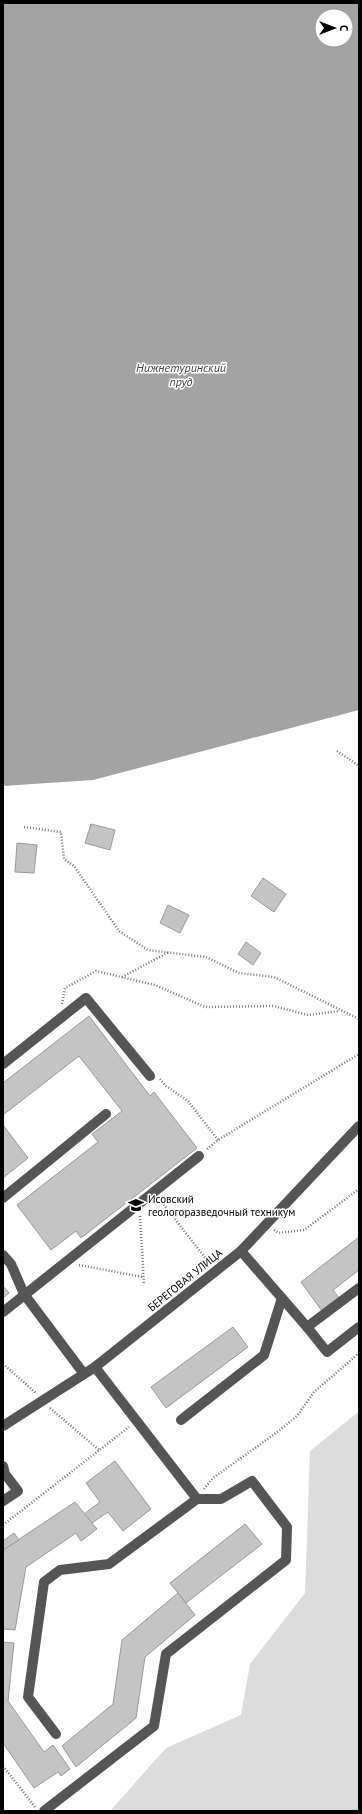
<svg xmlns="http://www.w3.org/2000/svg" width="362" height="1814" font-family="'PT Sans',sans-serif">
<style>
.green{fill:#dcdcdc}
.water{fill:#a3a3a3;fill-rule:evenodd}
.building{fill:#c4c4c4;stroke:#999}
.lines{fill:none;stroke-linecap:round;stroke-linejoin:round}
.path{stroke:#777;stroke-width:2.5;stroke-dasharray:1 2;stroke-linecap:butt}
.minor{stroke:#555;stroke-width:10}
.labels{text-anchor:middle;stroke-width:3;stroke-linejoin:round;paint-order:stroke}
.poi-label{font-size:11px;fill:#000;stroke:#fff;text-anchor:start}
.street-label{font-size:11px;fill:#000;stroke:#fff}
.water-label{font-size:12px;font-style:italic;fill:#444;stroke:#fff}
</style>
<rect width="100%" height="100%" fill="#fff"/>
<polygon class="green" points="357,1413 359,1413 359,1811 110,1811 166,1748 241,1715 250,1664 305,1593 310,1451"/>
<path class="water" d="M3,3H359V710L93,780L3,786ZM322,16H346V40H322Z"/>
<g class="building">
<polygon points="91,824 115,830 110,850 85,843"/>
<polygon points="17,843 37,845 34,873 15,872"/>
<polygon points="263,878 286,894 274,912 251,896"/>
<polygon points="168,905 189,915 180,933 160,923"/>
<polygon points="246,942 261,953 253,965 238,954"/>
<polygon points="89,1016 150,1096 154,1092 197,1148 81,1238 76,1231 51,1250 17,1205 98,1142 92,1134 122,1111 79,1056 3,1115 3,1083"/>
<polygon points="3,1125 28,1158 3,1178"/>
<polygon points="359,1237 359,1270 333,1290 340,1299 322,1311 301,1282"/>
<polygon points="3,1286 9,1293 3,1298"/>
<polygon points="233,1327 248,1347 166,1408 151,1387"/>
<polygon points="115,1461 151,1509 123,1531 108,1512 92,1523 84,1514 100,1502 86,1483"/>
<polygon points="75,1502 97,1529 81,1541 76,1533 26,1567 15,1630 3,1629 3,1550"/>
<polygon points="245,1524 262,1544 186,1603 170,1583"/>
<polygon points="14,1533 19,1540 3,1550 3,1541"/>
<polygon points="178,1593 195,1615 145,1657 136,1718 76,1767 62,1746 113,1704 122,1640"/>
<polygon points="3,1642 14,1643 8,1701 44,1752 53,1745 70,1769 61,1776 58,1772 34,1788 3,1743"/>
</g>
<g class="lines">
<g class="path">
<polyline points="337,751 359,766"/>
<polyline points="24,827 61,832 64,859 74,866 119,931 148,950 206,957 239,973 274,977 359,1019"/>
<polyline points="122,977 169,952"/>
<polyline points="62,1004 65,988 96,971 155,985 205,1007 273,1006 308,1015 340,1011"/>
<polyline points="160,1079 166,1086 188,1101 218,1140"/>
<polyline points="207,1149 218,1140 359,1054"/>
<polyline points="160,1200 210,1264"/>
<polyline points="140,1216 144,1285"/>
<polyline points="274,1230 279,1233 304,1230 359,1189"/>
<polyline points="79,1265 143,1277"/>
<polyline points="3,1364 36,1393"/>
<polyline points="50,1408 99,1450"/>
<polyline points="204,1489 213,1478 276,1433 297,1416 314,1392 359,1353"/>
<polyline points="3,1525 129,1427"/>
<polyline points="3,1766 35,1807"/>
</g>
<g class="minor">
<polyline points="3,1064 86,998 150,1076"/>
<polyline points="3,1198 106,1114"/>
<polyline points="241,1251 307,1327 359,1288"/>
<polyline points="3,1255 11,1264 24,1294 84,1374"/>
<polyline points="3,1312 199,1156"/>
<polyline points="307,1327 327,1352 359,1327"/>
<polyline points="181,1420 264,1355 282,1298"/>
<polyline points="3,1426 95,1367 241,1251 359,1126"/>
<polyline points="3,1466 5,1474 18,1491 3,1501"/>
<polyline points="56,1734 28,1697 44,1582 60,1570 109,1564 197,1499"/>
<polyline points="44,1811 154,1726 166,1654 286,1560 287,1527 252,1481 221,1499 197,1499 95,1367"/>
</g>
</g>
<defs>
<symbol id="university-bare" viewBox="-9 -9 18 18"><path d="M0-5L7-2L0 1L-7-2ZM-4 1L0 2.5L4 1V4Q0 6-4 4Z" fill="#000" stroke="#fff" stroke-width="2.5" paint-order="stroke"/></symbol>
</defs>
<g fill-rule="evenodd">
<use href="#university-bare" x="125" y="1194" width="22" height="22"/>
</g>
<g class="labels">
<g class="poi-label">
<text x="148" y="1203">Исовский<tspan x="148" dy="13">геологоразведочный техникум</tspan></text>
</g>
<g class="street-label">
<text transform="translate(185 1280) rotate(-39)" y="4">БЕРЕГОВАЯ УЛИЦА</text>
</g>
<g class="water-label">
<text x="181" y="372">Нижнетуринский<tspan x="181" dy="14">пруд</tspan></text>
</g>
</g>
<rect width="362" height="1814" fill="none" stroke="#000000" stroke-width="8"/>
<g transform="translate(334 28) rotate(90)"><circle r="19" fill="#ffffff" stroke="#999999"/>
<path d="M0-3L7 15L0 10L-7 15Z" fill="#000000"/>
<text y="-6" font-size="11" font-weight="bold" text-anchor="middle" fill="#000000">С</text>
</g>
</svg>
